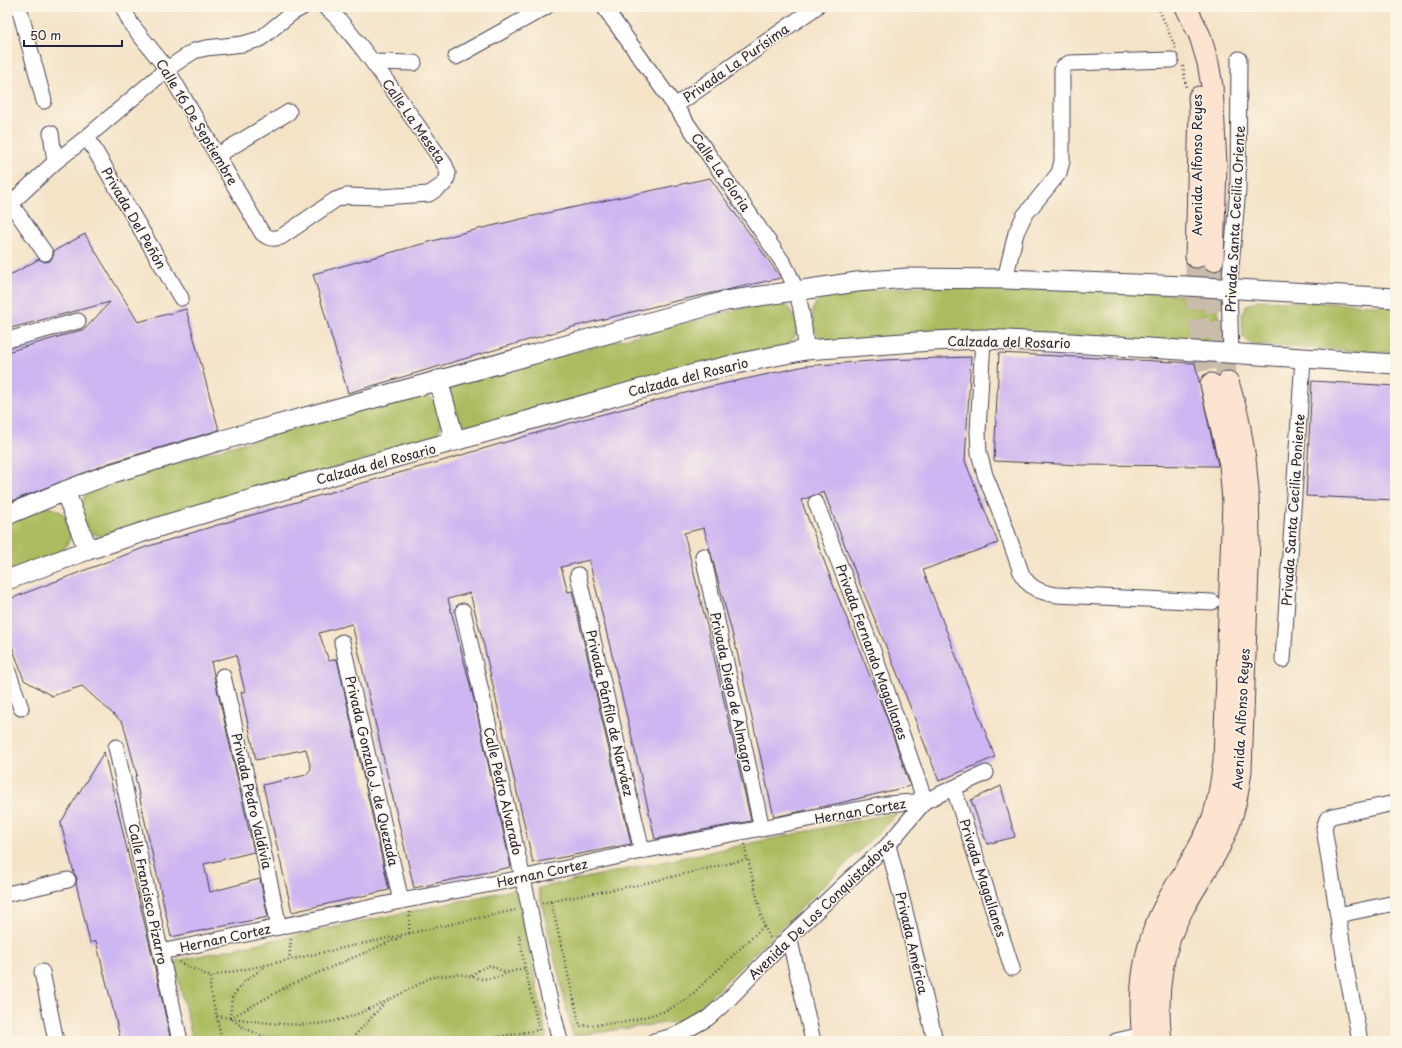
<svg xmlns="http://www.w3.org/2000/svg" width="1402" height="1048" font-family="'Playpen Sans',sans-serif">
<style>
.green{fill:#abbb5e;stroke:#666e4c}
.building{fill:#cdb6f1}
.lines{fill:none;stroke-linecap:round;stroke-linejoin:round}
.secondary-tunnel{stroke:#cabcab;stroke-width:21;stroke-dasharray:21 10;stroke-linecap:butt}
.minor-casing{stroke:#423f50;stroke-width:17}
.tertiary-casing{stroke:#423f50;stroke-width:21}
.secondary-casing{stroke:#423f50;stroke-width:23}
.path{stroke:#423f50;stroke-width:2.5;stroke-dasharray:1 3;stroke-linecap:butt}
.minor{stroke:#fff;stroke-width:15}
.tertiary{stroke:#fff;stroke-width:19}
.secondary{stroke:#fde4d1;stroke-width:21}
.labels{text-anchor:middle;stroke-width:3;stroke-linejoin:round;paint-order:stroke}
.street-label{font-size:13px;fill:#22223b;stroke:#fcf5e5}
</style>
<rect width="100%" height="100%" fill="#fcf5e5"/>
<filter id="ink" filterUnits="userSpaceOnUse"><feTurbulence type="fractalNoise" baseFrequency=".025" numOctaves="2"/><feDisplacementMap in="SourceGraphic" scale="8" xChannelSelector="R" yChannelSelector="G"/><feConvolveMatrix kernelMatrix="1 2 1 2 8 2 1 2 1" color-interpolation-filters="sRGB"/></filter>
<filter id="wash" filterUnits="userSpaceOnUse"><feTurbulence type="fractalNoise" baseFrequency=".012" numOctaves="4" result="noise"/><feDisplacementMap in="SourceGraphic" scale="16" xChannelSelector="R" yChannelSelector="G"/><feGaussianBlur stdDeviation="0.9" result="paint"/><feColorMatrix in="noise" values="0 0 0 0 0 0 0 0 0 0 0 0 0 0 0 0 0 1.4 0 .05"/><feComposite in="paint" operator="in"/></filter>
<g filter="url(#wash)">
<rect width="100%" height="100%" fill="#f4e3c7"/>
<g class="green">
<path d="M946,284L1206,296C1209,297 1212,300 1214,302C1222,312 1221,333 1209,340C1205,343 1198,343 1193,343H828C819,338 812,331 812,319C812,310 814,301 824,296C830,293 841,294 848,293C880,289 913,287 946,284Z"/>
<path d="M781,300C792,310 804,328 791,342C788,345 782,347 777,349L472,428C451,420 447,406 452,385L642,334L772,301Z"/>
<polygon points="1258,300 1395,306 1395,353 1252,345 1243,337 1242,316 1246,306"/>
<path d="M414,394C417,394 421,394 424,395C439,399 447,420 438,432C436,435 433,437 431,439L107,537L92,534L83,522L79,509L85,496L94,487L201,455Z"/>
<polygon points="42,506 53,508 62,513 69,520 72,534 67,545 58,553 7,574 7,520"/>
<polygon points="899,812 686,1020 573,1036 538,888"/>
<polygon points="517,889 547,1038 529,1041 193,1041 174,961"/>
</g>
<g id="blocks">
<g class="building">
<polygon points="710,178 781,278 676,301 576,326 348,393 313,274 462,233 538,215"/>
<polygon points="85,234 138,322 186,309 219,430 109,463 7,503 7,352 85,329 110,302 7,329 7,275 14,273 39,259 45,262 50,261 53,256 54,251"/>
<polygon points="999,353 1195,363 1218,466 1080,465 994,461"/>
<polygon points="971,357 965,461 998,543 923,570 995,757 939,781 897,673 858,579 824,492 801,500 834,587 887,718 910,786 840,803 774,817 737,651 704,528 684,533 708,630 751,821 655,839 633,742 589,560 561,567 568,592 572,591 631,844 533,863 484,646 470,593 448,599 475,704 511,867 414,888 352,624 319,633 329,661 337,659 389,890 292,912 263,785 306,775 311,769 306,749 256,760 241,692 245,692 236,655 211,662 254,852 204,864 210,892 260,879 268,917 171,937 135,777 137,775 123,723 82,686 52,696 24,680 7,632 7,600 88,569 146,547 214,526 359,484 435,463 584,419 709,387 805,366 884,360"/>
<polygon points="1312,381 1395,386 1395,500 1306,496"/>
<polygon points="104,752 153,959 171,1041 121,1041 96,941 90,943 76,883 77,878 74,873 61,824 61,822"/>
<polygon points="1001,786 1015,837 987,844 971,800"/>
</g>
</g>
</g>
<g filter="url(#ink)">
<use href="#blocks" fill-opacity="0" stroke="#423f50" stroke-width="1"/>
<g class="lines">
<g class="secondary-tunnel">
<path d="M1196,257C1196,270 1196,284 1197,297C1199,327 1205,355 1211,384"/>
<polyline points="1213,260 1213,293 1228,382"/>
</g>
<defs>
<g id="minor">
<polyline points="19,7 44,101"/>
<path d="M123,7L131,24L167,69L262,233C269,239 273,239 281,237L335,200L346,196L380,197L429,194L444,184L447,178L448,173L445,165C416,124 389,82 358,43C348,31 338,16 325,7"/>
<path d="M604,7L675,106L784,264C800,293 804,318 806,350"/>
<polyline points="456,57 546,7"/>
<polyline points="373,62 414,63"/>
<polyline points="675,106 816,7"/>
<polyline points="51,133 55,162"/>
<polyline points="87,137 181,298"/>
<polyline points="218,155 289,112"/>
<polyline points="11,204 45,253"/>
<polyline points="7,207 55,162 87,137 167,69 194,51 206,48 243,44 260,39 292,13 303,7"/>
<polyline points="1005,279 1016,233 1024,216 1059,173 1062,161 1062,70 1063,67 1069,63 1171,60"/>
<path d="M983,339L978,432L979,453L985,475L999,509L1022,575C1031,589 1040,592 1056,595L1212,602"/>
<polyline points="7,340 78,321"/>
<polyline points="1231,355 1229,288 1238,189 1239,59"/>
<polyline points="703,556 762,829"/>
<polyline points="578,575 642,851"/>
<polyline points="463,611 529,906 542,968 560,1041"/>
<polyline points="342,642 401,901"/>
<polyline points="1283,660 1303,359"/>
<polyline points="7,669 21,708"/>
<polyline points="223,676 258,826 279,927"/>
<polyline points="116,747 180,1041"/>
<polyline points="954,789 1012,968"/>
<polyline points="888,845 908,923 935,1041"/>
<polyline points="7,894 68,880"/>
<polyline points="1338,915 1395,903"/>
<polyline points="789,937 813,1041"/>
<polyline points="161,952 401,901 522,878 642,851 887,804 925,801 873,651 816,503"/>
<polyline points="42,972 56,1041"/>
<polyline points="654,1041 670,1037 685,1031 708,1018 727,1001 789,937 852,877 888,845 925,801 986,773"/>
<polyline points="1116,1041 1142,1035"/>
<polyline points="1360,1041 1347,974 1324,828 1327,819 1332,816 1395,803"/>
</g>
<g id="tertiary">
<polyline points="438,380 455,441"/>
<polyline points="65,491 88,550"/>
<polyline points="7,515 65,491 113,473 219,441 726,301 857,282 907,278 1005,279 1186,286 1395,298"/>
<polyline points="7,580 88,550 171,523 351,470 698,373 745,362 806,350 931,341 983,339 1071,343 1395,364"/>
</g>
<g id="secondary">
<polyline points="1186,7 1200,36 1208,63 1212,86 1216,165 1213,260"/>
<polyline points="1196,257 1200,110 1199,97"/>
<path d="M1143,1041C1139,1004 1141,965 1154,930C1168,891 1197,859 1212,820C1219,802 1221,781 1224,761L1233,501L1230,464L1211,384"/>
<path d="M1161,1041C1157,1006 1158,972 1170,938C1180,908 1201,881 1216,853C1231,827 1237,800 1241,771L1249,539L1248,490L1245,459L1238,417L1228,382"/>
</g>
</defs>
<use href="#minor" class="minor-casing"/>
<use href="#tertiary" class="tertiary-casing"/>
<use href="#secondary" class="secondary-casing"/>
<g class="path">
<polyline points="1158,7 1176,49"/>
<polyline points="1183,66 1186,87"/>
<polyline points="745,844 747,859"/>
<polyline points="542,903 637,885 748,859 764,926 688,998 666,1011 626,1022 580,1026 551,901"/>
<polyline points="764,926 770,938"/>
<polyline points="409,933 410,912"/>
<polyline points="289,960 291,938"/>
<polyline points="179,962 211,977"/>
<polyline points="472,976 477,971 490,965 506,973"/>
<polyline points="217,1016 230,1018 244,1028 265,1037 349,1041"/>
<polyline points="230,1018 290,985 403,936"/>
<polyline points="230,1018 232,997 245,981 266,966"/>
<path d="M231,1018C269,1023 308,1030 346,1018C359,1014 371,1008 383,1002"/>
<polyline points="222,1041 210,987 211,977 220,974 266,965 515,910"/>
<polyline points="349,1041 365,1025 385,1002 432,977 459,974 482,979 500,977 506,973 525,968"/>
<polyline points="472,1041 539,1030 525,968 519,935"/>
</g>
<use href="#minor" class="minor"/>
<use href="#tertiary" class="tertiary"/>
<use href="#secondary" class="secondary"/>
</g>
</g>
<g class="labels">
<g class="street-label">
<text transform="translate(736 63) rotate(-35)" y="5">Privada La Purísima</text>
<text transform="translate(414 121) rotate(55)" y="5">Calle La Meseta</text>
<text transform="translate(197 122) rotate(59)" y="5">Calle 16 De Septiembre</text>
<text transform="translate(1197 165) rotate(-90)" y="5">Avenida Alfonso Reyes</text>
<text transform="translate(721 172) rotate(55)" y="5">Calle La Gloria</text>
<text transform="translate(134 218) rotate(60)" y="5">Privada Del Peñón</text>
<text transform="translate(1235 219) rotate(-87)" y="5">Privada Santa Cecilia Oriente</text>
<text transform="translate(1009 342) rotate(1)" y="5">Calzada del Rosario</text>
<text transform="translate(688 377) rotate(-14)" y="5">Calzada del Rosario</text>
<text transform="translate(376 464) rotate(-15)" y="5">Calzada del Rosario</text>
<text transform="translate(1293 510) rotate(-86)" y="5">Privada Santa Cecilia Poniente</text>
<text transform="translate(872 652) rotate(70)" y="5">Privada Fernando Magallanes</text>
<text transform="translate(732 692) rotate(78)" y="5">Privada Diego de Almagro</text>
<text transform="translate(610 713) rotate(77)" y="5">Privada Pánfilo de Narváez</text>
<text transform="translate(1241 719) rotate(-87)" y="5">Avenida Alfonso Reyes</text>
<text transform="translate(372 771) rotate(77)" y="5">Privada Gonzalo J. de Quezada</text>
<text transform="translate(503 791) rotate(77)" y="5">Calle Pedro Alvarado</text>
<text transform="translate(252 801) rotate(77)" y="5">Privada Pedro Valdivia</text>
<text transform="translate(860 811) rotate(-10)" y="5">Hernan Cortez</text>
<text transform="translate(542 873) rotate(-12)" y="5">Hernan Cortez</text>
<text transform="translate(983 878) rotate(72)" y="5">Privada Magallanes</text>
<text transform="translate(148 894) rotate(78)" y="5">Calle Francisco Pizarro</text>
<text transform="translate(821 909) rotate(-44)" y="5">Avenida De Los Conquistadores</text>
<text transform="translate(225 938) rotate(-12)" y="5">Hernan Cortez</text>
<text transform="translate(912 943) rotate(77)" y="5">Privada América</text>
</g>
</g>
<rect width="1402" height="1048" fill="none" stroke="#fcf5e5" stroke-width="24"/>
<path d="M24 40v6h98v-6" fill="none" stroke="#22223b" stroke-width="2"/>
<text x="30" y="40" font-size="12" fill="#22223b" stroke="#fcf5e5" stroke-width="3" paint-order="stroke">50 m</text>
</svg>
